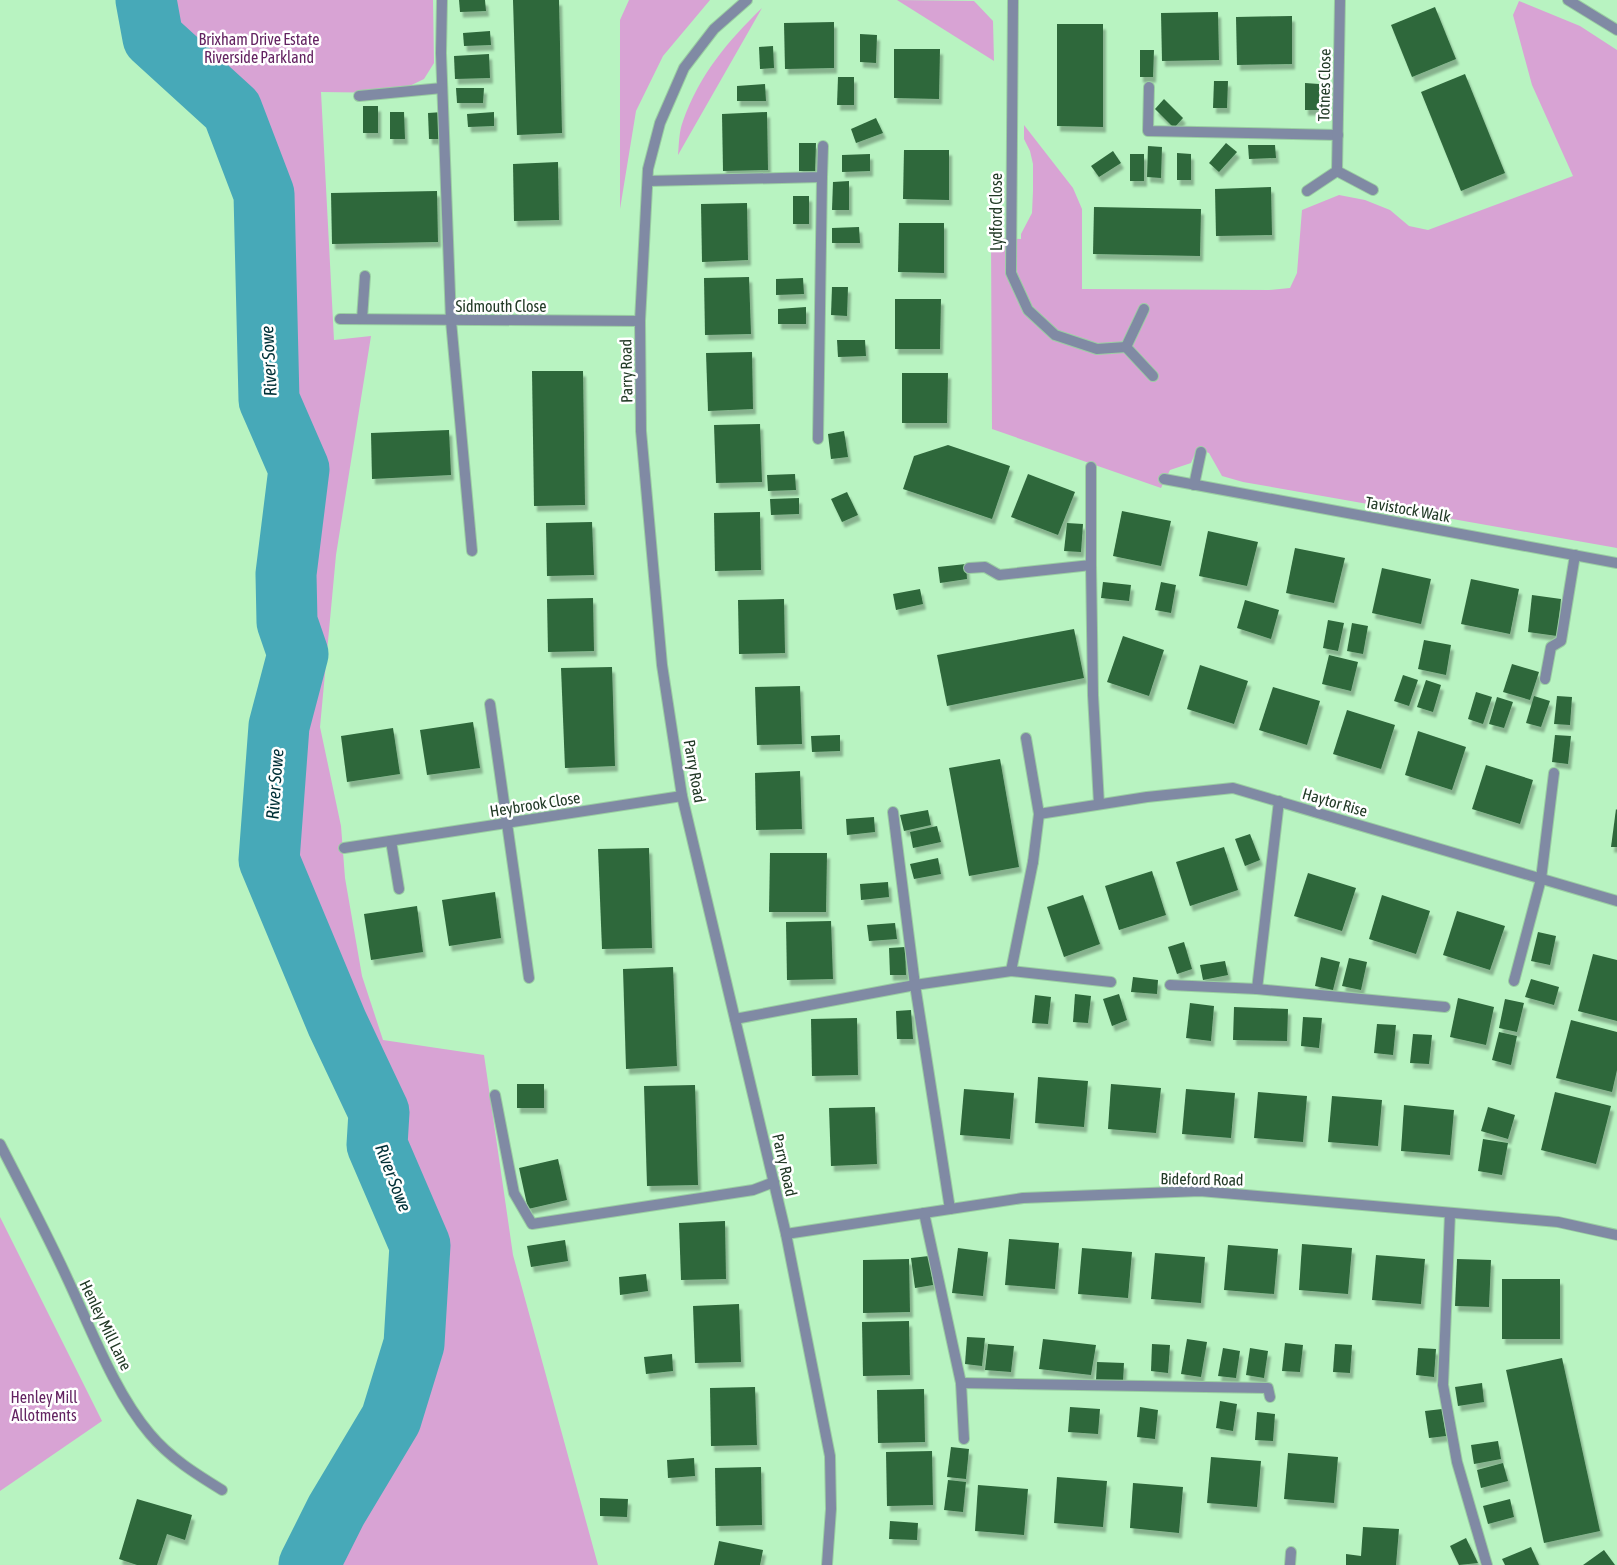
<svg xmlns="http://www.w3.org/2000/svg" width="1617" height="1565" font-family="'Asap Condensed',sans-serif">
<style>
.green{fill:#d8a3d4}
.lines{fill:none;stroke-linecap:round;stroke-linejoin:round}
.river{stroke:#47a9b8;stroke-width:61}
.building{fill:#2e673b;filter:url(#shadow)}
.lane-casing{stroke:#9acea2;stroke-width:12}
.street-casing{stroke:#9acea2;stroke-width:12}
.lane{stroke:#808aa4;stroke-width:10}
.street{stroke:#808aa4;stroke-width:10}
.labels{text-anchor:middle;stroke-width:5;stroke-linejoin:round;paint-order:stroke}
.park-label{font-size:16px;fill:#632361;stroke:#fff}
.street-label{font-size:16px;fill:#223a26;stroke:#fff}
.water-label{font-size:18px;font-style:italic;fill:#003037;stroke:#fff}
</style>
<defs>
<filter id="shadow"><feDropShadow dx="3" dy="5.5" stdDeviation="1" flood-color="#0004"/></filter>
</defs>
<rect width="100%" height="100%" fill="#b8f3c1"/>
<g class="green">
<polygon points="162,0 433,0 434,63 424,79 395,93 321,92 334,340 371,336 336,555 320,727 341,826 345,878 362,976 383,1040 484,1055 513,1255 598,1565 318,1565 323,1553 348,1519 405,1424 411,1385 423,1347 436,1255 431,1233 403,1168 387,1147 388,1110 341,1016 290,887 283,854 290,761 312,645 297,607 296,579 306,544 306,466 280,398 278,368 284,317 276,169 258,116 242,98 186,53 167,29"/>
<polygon points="629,0 710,0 663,56 636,111 620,209 620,20"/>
<polygon points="897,0 974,1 993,21 994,61"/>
<polygon points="1519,1 1580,26 1617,50 1617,548 1243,482 1222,476 1209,453 1197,449 1191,463 1170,470 1161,488 992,429 991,238 1021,239 1021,234 1032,213 1033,191 1033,164 1030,151 1024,139 1024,125 1073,188 1082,209 1082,289 1269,290 1290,288 1297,273 1302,210 1339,195 1365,200 1390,210 1409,226 1428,230 1573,176 1532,85 1513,15"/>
<path d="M762,8L678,155C679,144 679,131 683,121C700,74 727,42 762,8Z"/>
<polygon points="0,1217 102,1421 0,1491"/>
</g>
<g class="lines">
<polyline class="river" points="146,0 153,38 232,110 264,194 269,400 299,469 286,574 287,622 298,654 279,726 269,860 337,1023 379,1112 377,1145 420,1245 414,1344 391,1419 336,1511 309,1565"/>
</g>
<g class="building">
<polygon points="459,0 485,0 486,11 460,12"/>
<polygon points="513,0 559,0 562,133 517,135"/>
<polygon points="1435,7 1456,59 1412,77 1391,25"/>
<polygon points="1218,12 1219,60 1162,61 1161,13"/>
<polygon points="1292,16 1292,64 1237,65 1236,17"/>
<polygon points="834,22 834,68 785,69 784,23"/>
<polygon points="1057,24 1103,24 1103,127 1057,126"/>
<polygon points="490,31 491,45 464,46 463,33"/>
<polygon points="860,34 877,35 876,63 860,62"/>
<polygon points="773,46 774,68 760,69 759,47"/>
<polygon points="894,49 940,49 939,99 894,98"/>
<polygon points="1140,50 1154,50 1153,77 1140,77"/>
<polygon points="489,54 490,78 455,79 454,56"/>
<polygon points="1465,74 1505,173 1461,191 1421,92"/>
<polygon points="838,77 854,77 854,105 837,105"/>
<polygon points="1214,81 1228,81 1227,108 1213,108"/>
<polygon points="1305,83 1319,84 1319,110 1305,110"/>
<polygon points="765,84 766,101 737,101 737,86"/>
<polygon points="456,88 484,88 483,103 457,103"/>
<polygon points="1164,99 1183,118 1174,128 1155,109"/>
<rect x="363" y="106" width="15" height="27"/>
<polygon points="390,112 404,112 405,139 390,139"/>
<polygon points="443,112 443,139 429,139 428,113"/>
<polygon points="494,112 494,126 468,127 467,114"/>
<polygon points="767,112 768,170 723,171 722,114"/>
<polygon points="876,118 883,133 856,143 851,129"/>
<polygon points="799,143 816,143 815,171 799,171"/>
<polygon points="1226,143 1237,152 1219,172 1209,163"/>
<polygon points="1248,145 1275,145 1276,158 1249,159"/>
<polygon points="1148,146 1162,147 1161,178 1147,177"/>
<polygon points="904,150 949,150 949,200 903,199"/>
<polygon points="1113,151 1121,163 1099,177 1091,166"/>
<polygon points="1177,153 1191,154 1191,180 1177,180"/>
<polygon points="870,154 870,171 842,172 842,155"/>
<rect x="1130" y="154" width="14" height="27"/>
<polygon points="558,162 559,220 514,221 513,164"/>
<polygon points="849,181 849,210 832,210 833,182"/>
<polygon points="1271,187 1272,235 1216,236 1215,189"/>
<polygon points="437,191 438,242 332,244 331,193"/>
<rect x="793" y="196" width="16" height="28"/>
<polygon points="747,203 748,260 702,262 701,204"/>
<polygon points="1094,207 1201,209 1200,256 1093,254"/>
<polygon points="899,223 944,223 944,273 898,272"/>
<polygon points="859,227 860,243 832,243 832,228"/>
<polygon points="749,277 751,334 705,335 704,278"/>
<polygon points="803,278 804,294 776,295 776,279"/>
<polygon points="832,287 848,287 847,316 831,315"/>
<polygon points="895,299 941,299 940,349 895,349"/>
<polygon points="806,307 806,324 778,324 778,309"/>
<polygon points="837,340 865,340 866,356 838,357"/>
<polygon points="752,352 753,409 708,411 706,353"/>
<polygon points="532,371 583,371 585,505 534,506"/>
<polygon points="902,373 948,373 947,423 902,423"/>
<polygon points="760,424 762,482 716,483 714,425"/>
<polygon points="449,430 451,475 372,479 371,433"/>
<polygon points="844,431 848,457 831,459 828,434"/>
<polygon points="948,445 1010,466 992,519 903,489 914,456"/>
<polygon points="795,474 796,490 768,491 767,475"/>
<polygon points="1028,474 1075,492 1058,535 1011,517"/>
<polygon points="847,492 858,515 842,522 831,499"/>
<polygon points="799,498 799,514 771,515 770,499"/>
<polygon points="1122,511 1171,521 1161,566 1113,556"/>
<polygon points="760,512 761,570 715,571 714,513"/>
<polygon points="592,522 594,575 547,576 546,523"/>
<polygon points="1067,523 1083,524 1081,552 1064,551"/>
<polygon points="1208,531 1258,542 1247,586 1199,576"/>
<polygon points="1295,548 1345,558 1334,603 1286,593"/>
<polygon points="966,564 967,579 940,583 938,567"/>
<polygon points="1382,568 1431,579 1421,624 1372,613"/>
<polygon points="1471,579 1519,589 1510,634 1461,624"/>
<polygon points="1103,582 1131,585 1129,601 1101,598"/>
<polygon points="1161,582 1176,585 1171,613 1155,610"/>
<polygon points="920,589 923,604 896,610 893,594"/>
<polygon points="1532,595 1561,599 1557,636 1528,632"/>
<polygon points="593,598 594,651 548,652 547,599"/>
<polygon points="784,599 785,653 739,654 738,600"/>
<polygon points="1245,600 1279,610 1271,639 1237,628"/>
<polygon points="1328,620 1344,623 1338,651 1323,648"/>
<polygon points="1352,623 1368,626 1363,654 1347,651"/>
<polygon points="1074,629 1084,678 947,706 937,655"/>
<polygon points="1123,636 1164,650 1149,696 1107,682"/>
<polygon points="1424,640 1451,645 1446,675 1418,669"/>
<polygon points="1329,655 1358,662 1351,691 1322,684"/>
<polygon points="1512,664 1539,672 1530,700 1503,692"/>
<polygon points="1200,665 1248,681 1234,724 1187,709"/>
<polygon points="612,667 615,766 565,768 561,668"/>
<polygon points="1403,675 1418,680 1409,706 1394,701"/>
<polygon points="1426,680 1441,685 1433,712 1417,707"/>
<polygon points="800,686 802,744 757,745 755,687"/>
<polygon points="1273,687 1320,701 1307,745 1259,730"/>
<polygon points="1476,692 1492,697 1483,724 1468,719"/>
<polygon points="1534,696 1550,701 1541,727 1526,723"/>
<polygon points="1557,696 1572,697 1570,725 1554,724"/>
<polygon points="1497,697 1513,702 1504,728 1489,724"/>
<polygon points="1347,710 1395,725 1381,769 1333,754"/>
<polygon points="473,722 480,768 427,775 420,730"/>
<polygon points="393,728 400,774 347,782 341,736"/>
<polygon points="1418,731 1466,747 1452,790 1405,775"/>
<polygon points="840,735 840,751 812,752 811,736"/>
<polygon points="1555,735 1571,736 1568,764 1552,762"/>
<polygon points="1000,759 1019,867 969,876 949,768"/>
<polygon points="1486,765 1533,780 1520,824 1472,809"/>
<polygon points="800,771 802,829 756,830 755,773"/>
<polygon points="1616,809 1617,810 1617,847 1611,847"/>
<polygon points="928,810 931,825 904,831 900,815"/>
<polygon points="874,817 875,832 847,835 846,819"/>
<polygon points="937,826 941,842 913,848 910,832"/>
<polygon points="1250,834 1260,860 1245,866 1235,839"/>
<polygon points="1224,847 1238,890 1190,906 1176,862"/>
<polygon points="649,848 652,948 602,949 598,849"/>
<polygon points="770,853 827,853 826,912 769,912"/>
<polygon points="938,858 941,874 914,879 910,864"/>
<polygon points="1152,871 1166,915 1119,930 1105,886"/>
<polygon points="1308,873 1356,888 1342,931 1294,916"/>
<polygon points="888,882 889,897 861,900 860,884"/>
<polygon points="495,892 501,938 449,946 442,900"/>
<polygon points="1083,895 1100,944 1064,957 1047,907"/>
<polygon points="1382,895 1430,911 1416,954 1369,939"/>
<polygon points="417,906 423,952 371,960 364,914"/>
<polygon points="1457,911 1505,926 1490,970 1443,955"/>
<polygon points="831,921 833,979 787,980 786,922"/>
<polygon points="895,923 897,939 869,941 867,925"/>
<polygon points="1538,932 1556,936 1550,965 1531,961"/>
<polygon points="1184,942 1192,969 1177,974 1168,947"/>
<polygon points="905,947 906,975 890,975 889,948"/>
<polygon points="1593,954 1617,960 1617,1021 1578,1011"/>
<polygon points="1321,957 1340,962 1333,990 1315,986"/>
<polygon points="1349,958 1367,962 1361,990 1342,986"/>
<polygon points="1225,961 1228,975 1203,980 1200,965"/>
<polygon points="673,967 677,1066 626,1069 623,969"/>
<polygon points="1133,977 1158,980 1157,994 1131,992"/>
<polygon points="1531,979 1559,987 1554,1005 1525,997"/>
<polygon points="1075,994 1091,996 1088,1023 1073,1022"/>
<polygon points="1119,994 1127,1020 1112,1026 1103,999"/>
<polygon points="1035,995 1051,997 1048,1024 1032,1023"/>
<polygon points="1458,998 1494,1007 1486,1045 1450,1037"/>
<polygon points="1505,999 1524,1003 1517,1032 1499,1028"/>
<polygon points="1190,1003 1214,1006 1211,1041 1186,1038"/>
<polygon points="1234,1007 1288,1009 1287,1041 1233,1040"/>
<polygon points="911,1010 913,1039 897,1039 896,1011"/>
<polygon points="1303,1017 1322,1018 1319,1048 1301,1046"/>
<polygon points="857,1018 858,1075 812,1076 811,1019"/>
<polygon points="1571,1020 1617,1032 1617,1070 1612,1092 1556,1078"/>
<polygon points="1377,1024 1396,1025 1393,1055 1374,1053"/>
<polygon points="1499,1032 1517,1036 1511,1065 1492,1060"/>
<polygon points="1413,1034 1432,1035 1429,1064 1410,1063"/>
<polygon points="1038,1077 1088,1081 1084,1127 1035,1123"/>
<rect x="517" y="1084" width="27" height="24"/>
<polygon points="1111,1084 1161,1088 1156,1133 1108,1129"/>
<polygon points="695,1085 698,1185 647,1186 644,1086"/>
<polygon points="964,1089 1014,1093 1010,1139 960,1135"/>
<polygon points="1186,1089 1235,1093 1231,1138 1182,1134"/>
<polygon points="1258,1092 1307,1096 1303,1142 1254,1138"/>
<polygon points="1555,1092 1611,1106 1596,1164 1541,1150"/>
<polygon points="1332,1096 1382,1100 1378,1146 1328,1142"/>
<polygon points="1404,1105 1454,1110 1450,1155 1401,1151"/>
<polygon points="875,1107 877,1164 831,1166 829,1108"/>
<polygon points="1488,1107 1515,1115 1508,1139 1481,1131"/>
<polygon points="1483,1139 1508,1143 1502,1175 1478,1171"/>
<polygon points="558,1159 567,1200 528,1209 519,1168"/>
<polygon points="725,1221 726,1279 681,1280 679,1223"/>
<polygon points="1009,1239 1059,1243 1055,1289 1005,1285"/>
<polygon points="565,1240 568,1261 531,1267 527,1246"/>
<polygon points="1302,1244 1352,1248 1348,1294 1299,1290"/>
<polygon points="1228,1245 1278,1249 1274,1294 1224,1290"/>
<polygon points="958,1248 988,1252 983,1296 952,1293"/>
<polygon points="1082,1248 1132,1252 1128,1298 1078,1294"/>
<polygon points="1155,1253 1205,1257 1201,1303 1151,1299"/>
<polygon points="1376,1255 1425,1259 1421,1304 1372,1300"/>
<polygon points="929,1256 933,1285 915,1288 911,1258"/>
<polygon points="909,1259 910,1312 863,1313 863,1260"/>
<polygon points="1457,1259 1491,1260 1489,1307 1455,1306"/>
<polygon points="646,1274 648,1291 620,1295 619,1277"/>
<rect x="1502" y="1279" width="58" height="60"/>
<polygon points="739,1304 741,1362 695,1363 693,1306"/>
<polygon points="909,1321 910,1375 863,1376 862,1322"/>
<polygon points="967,1337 985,1338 982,1366 965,1364"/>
<polygon points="1043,1339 1096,1345 1091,1375 1039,1369"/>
<polygon points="1187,1339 1207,1342 1201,1377 1181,1374"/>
<polygon points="1285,1343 1303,1345 1300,1372 1282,1371"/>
<polygon points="988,1344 1014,1346 1011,1372 985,1370"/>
<polygon points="1152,1344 1170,1345 1168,1373 1151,1371"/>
<polygon points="1335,1344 1352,1345 1350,1373 1333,1372"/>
<polygon points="1223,1348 1240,1351 1236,1378 1218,1376"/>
<polygon points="1250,1348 1268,1351 1264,1378 1246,1375"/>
<polygon points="1418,1348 1436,1349 1434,1377 1416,1375"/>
<polygon points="672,1354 673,1371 646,1374 644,1357"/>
<polygon points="1562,1358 1600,1531 1544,1543 1506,1370"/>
<polygon points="1097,1362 1124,1363 1123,1381 1096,1380"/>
<polygon points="1482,1383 1484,1402 1458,1406 1455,1387"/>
<polygon points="755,1387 757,1445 711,1446 710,1388"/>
<polygon points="924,1389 925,1442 878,1443 877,1390"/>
<polygon points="1220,1401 1237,1404 1233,1431 1216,1428"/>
<polygon points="1070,1407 1100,1409 1098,1434 1068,1432"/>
<polygon points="1140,1407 1158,1410 1155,1439 1137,1437"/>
<polygon points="1442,1409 1446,1436 1429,1438 1425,1411"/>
<polygon points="1257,1412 1275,1414 1273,1441 1255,1440"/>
<polygon points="1498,1441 1501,1459 1474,1464 1471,1445"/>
<polygon points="951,1447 969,1449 966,1479 947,1477"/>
<polygon points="932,1451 933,1505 887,1506 886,1452"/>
<polygon points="1288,1453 1338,1457 1334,1503 1284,1499"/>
<polygon points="1211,1457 1261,1461 1257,1507 1207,1503"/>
<polygon points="694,1458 695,1476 668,1478 667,1460"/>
<polygon points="1503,1463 1508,1481 1481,1488 1477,1470"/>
<polygon points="761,1467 762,1525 716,1526 715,1468"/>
<polygon points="1057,1477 1107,1481 1103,1527 1054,1523"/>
<polygon points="948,1480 966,1482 963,1512 944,1510"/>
<polygon points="1133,1483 1183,1487 1179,1533 1130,1528"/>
<polygon points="978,1485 1028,1489 1024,1535 975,1531"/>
<polygon points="600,1498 628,1499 627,1517 600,1516"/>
<polygon points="137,1499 192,1515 185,1540 167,1534 157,1565 137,1565 119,1559"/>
<polygon points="1510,1499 1514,1517 1488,1524 1483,1506"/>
<polygon points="890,1521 918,1523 917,1540 889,1539"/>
<polygon points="1363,1527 1399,1529 1396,1565 1346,1565 1346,1554 1361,1556"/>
<polygon points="1466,1538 1478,1563 1459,1565 1450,1546"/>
<polygon points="719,1541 763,1550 760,1565 714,1565"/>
<polygon points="1531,1547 1539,1565 1505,1565 1502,1559"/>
<polygon points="1604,1550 1615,1565 1583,1565"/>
</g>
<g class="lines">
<defs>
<g id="lane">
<polyline points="442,0 441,53 451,321 472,551"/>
<polyline points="1149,87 1148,131 1338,135"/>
<polyline points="359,96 442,88"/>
<polyline points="648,181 822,177 823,146"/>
<polyline points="818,439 822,177"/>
<polyline points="1091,565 1093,695 1099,804"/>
<polyline points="969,568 985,567 999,575 1091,565 1091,467"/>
<polyline points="1545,679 1551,647 1561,641 1575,555"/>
<polyline points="490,704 529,978"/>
<polyline points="893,812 915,985 950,1209"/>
<polyline points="1033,862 1011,971 1111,982"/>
<polyline points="1514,981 1541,879 1554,773"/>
<polyline points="1170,985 1257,989 1279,801"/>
<polyline points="1257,989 1445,1007"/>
<polyline points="735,1019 915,985 1011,971"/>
<polyline points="495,1095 514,1193 532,1224 753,1190 774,1182"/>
<polyline points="924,1213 961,1383 964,1439"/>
<polyline points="1450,1213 1443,1385 1457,1462 1487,1565"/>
<polyline points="961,1383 1268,1388 1270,1397"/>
</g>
<g id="street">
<polyline points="747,0 714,29 684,68 660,123 648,169 640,321 641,431 662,665 682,796 786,1234 830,1456 831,1509 827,1565"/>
<polyline points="1013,0 1011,273 1028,310 1055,335 1097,349 1126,347"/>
<polyline points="1568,0 1617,30"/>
<polyline points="1337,171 1340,0"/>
<polyline points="1307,191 1337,171 1373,190"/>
<polyline points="1144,309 1126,347 1153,376"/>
<polyline points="340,319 640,321"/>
<polyline points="362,319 365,276"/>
<polyline points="1164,479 1617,563"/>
<polyline points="1194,485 1201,452"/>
<polyline points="1026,738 1039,814 1033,862"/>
<polyline points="1039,814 1147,797 1233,788 1617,901"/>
<polyline points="391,841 399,889"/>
<polyline points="344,848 682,796"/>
<path d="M0,1144C23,1189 47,1234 68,1280C91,1329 115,1393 150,1434C170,1458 196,1474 222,1490"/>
<polyline points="786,1234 1023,1198 1200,1191 1558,1222 1617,1235"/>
<polyline points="1290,1565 1291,1552"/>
</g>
</defs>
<use href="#lane" class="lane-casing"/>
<use href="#street" class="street-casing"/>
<use href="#lane" class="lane"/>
<use href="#street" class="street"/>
</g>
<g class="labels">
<g class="park-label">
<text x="259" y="45">Brixham Drive Estate<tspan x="259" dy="18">Riverside Parkland</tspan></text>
<text x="44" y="1403">Henley Mill<tspan x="44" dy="18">Allotments</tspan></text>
</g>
<g class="street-label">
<text transform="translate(1324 85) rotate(-89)" y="6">Totnes Close</text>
<text transform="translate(996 212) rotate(-90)" y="6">Lydford Close</text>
<text x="501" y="312">Sidmouth Close</text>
<text transform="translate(626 371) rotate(-91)" y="6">Parry Road</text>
<text transform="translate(1408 509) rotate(10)" y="6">Tavistock Walk</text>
<text transform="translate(695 771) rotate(80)" y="6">Parry Road</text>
<text transform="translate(1335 802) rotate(16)" y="6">Haytor Rise</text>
<text transform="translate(535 804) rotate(-9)" y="6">Heybrook Close</text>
<text transform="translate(785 1165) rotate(77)" y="6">Parry Road</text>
<text transform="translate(1202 1179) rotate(1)" y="6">Bideford Road</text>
<text transform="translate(106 1325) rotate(64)" y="6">Henley Mill Lane</text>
</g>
<g class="water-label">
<text transform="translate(269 361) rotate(-93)" y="6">River Sowe</text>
<text transform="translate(275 784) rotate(-86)" y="6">River Sowe</text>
<text transform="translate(393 1178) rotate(69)" y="6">River Sowe</text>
</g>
</g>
</svg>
